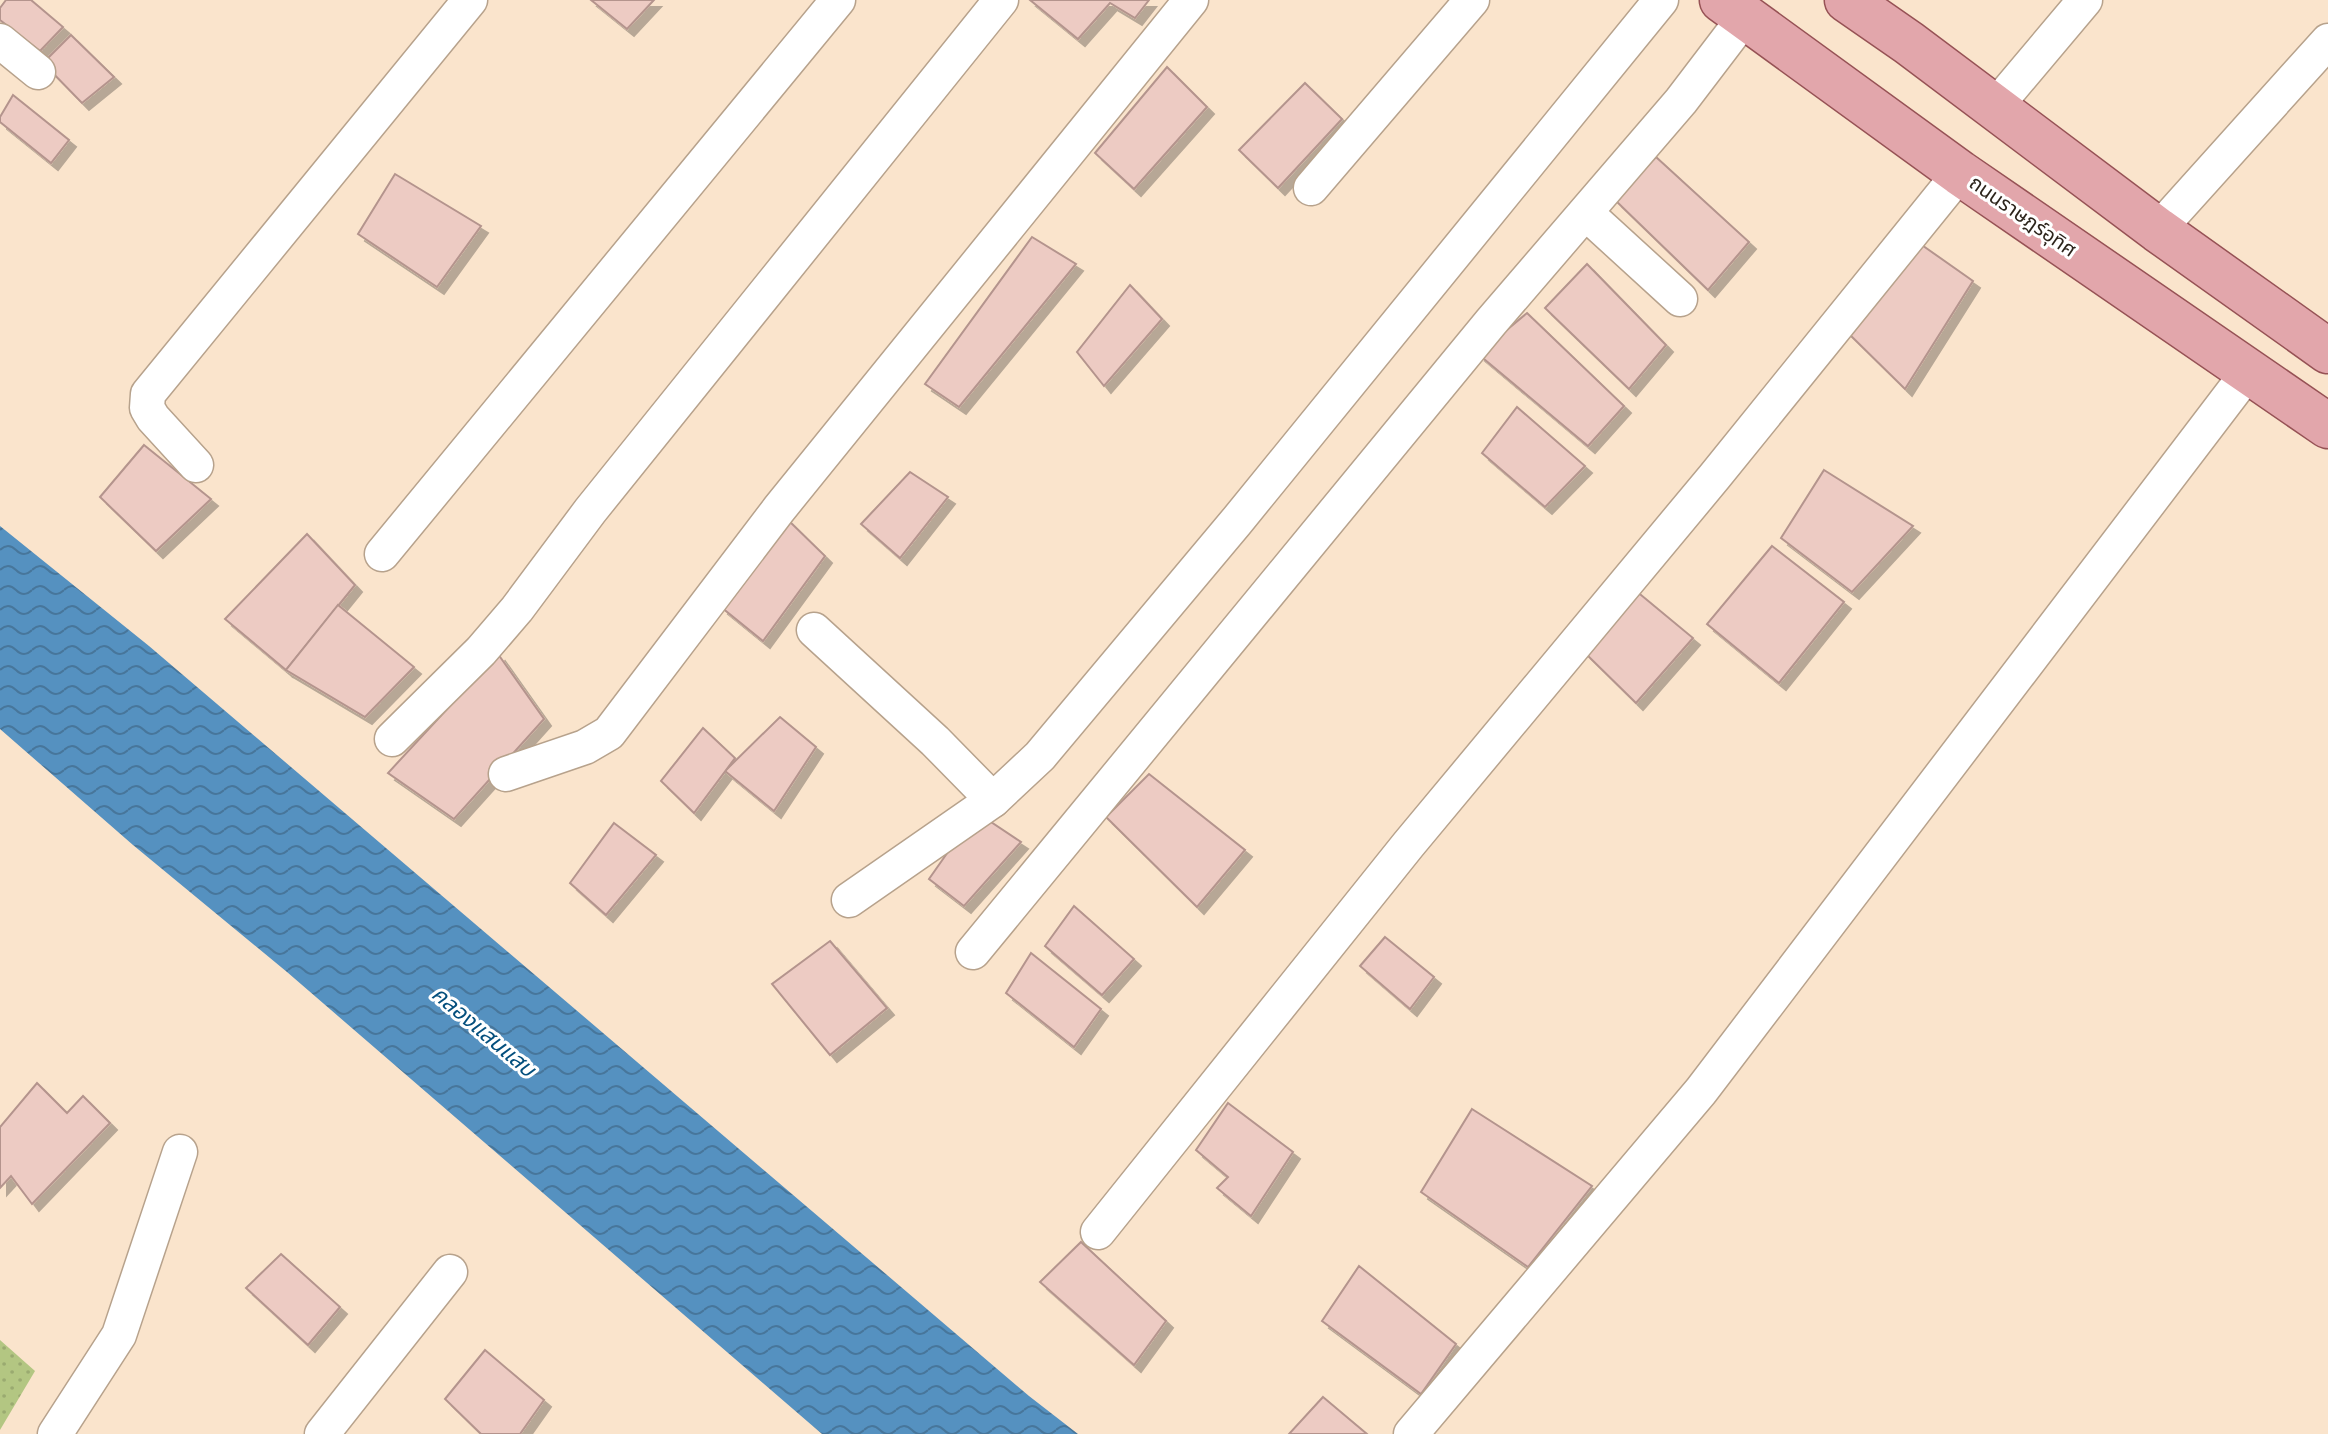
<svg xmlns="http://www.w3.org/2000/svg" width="2328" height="1434" font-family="'PT Sans','Noto Sans Thai',sans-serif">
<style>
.grass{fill:url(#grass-dots)}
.water{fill:url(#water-waves)}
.building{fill:#edcbc3;stroke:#b4948d;stroke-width:2;filter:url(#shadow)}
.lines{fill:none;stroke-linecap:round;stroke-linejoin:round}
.minor-casing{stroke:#b7a28c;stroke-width:37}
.primary-casing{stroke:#965255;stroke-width:47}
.minor{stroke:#fff;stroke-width:34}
.primary{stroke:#e2a6ab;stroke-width:44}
.labels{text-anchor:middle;stroke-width:6;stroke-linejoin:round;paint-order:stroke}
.street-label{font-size:20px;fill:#2d251c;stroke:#fff}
.water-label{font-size:22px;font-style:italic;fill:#044f7d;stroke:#fff}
</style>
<defs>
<pattern id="grass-dots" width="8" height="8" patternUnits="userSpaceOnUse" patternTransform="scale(2)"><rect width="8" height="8" fill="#b3c682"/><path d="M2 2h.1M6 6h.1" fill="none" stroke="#9aaa70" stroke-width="1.8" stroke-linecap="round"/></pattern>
<pattern id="water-waves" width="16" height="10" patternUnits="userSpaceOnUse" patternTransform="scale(2)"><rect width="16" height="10" fill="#5591c0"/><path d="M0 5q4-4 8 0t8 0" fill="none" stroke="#47769b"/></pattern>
<filter id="shadow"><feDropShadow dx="7" dy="7" stdDeviation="0" flood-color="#0004"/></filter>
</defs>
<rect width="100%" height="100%" fill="#fae4cc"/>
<polygon class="grass" points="0,1340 35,1371 0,1430"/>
<polygon class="water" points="0,526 149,646 1029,1396 1078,1434 822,1434 287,972 133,845 0,729"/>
<g class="building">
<polygon points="6,0 31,0 63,27 40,51 0,20 0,8"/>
<polygon points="591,0 654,0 627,29"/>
<polygon points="1030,0 1149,0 1135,18 1110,3 1078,39"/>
<polygon points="71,35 114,77 82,103 43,63"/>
<polygon points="1167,67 1207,107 1134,189 1095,153"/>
<polygon points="1305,83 1342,119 1278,188 1239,150"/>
<polygon points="13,95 69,140 51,163 0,122 0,117"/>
<polygon points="1656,157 1749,242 1708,290 1615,200"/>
<polygon points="395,174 481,226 437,287 358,234"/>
<polygon points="1032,237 1076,264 959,407 925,384"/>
<polygon points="1919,243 1973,281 1905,389 1845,330"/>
<polygon points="1587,264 1666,345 1629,389 1545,308"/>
<polygon points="1130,285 1162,319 1104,386 1077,352"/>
<polygon points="1527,313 1624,406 1588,446 1478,354"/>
<polygon points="1517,407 1585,466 1545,507 1482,453"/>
<polygon points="144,445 211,499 156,551 100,497"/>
<polygon points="1824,470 1913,526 1852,592 1781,538"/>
<polygon points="910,472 948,497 900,558 861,524"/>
<polygon points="786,518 825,556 763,641 721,607"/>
<polygon points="307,534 355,585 286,670 225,619"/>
<polygon points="1772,546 1844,602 1779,683 1707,624"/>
<polygon points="1635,590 1693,638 1636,703 1584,652"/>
<polygon points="338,605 414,667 365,717 286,670"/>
<polygon points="498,654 544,719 454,819 388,773"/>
<polygon points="780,717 816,747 774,811 725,771"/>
<polygon points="703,728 735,758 694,813 661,781"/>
<polygon points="1149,774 1245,850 1197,907 1106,817"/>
<polygon points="976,812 1021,842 964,906 929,879"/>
<polygon points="614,823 656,855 606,915 570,883"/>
<polygon points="1074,906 1134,959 1102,995 1045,946"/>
<polygon points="1385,937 1434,977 1410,1009 1360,966"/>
<polygon points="830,941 887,1008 830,1055 772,984"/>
<polygon points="1031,953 1101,1009 1074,1047 1006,993"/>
<polygon points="37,1083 67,1113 83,1096 110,1123 32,1204 11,1176 0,1188 0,1127"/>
<polygon points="1228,1103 1293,1152 1251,1216 1217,1188 1228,1177 1196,1150"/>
<polygon points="1472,1109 1592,1186 1528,1267 1421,1192"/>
<polygon points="1081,1242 1166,1321 1134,1365 1040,1282"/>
<polygon points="281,1254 340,1307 308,1345 246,1288"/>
<polygon points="1359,1266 1456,1344 1421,1394 1322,1321"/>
<polygon points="485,1350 544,1400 520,1434 481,1434 445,1399"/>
<polygon points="1323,1397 1367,1434 1289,1434"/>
</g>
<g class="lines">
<defs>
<g id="minor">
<polyline points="0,41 38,72"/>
<polyline points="1995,107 2085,0"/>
<polyline points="1311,188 1472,0"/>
<polyline points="1587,214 1680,299"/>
<polyline points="2158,230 2328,41"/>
<polyline points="196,465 153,418 147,408 148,394 470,0"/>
<polyline points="382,554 838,0"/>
<polyline points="814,630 935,741 993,800"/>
<polyline points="392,739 481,651 517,609 590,511 1001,0"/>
<polyline points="506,774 585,747 609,733 779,509 1191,0"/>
<polyline points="849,900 993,800 1040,756 1236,522 1661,0"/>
<polyline points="973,952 1491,322 1681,101 1745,17"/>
<polyline points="1098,1232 1408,845 1715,476 1960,173"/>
<polyline points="55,1434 119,1335 180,1152"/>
<polyline points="322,1434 450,1272"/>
<polyline points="1411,1434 1701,1091 2249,371"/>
</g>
<g id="primary">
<polyline points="1722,0 1960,173 2328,426"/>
<polyline points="1847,0 1909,43 2158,230 2328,351"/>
</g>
</defs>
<use href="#minor" class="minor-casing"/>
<use href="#primary" class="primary-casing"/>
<use href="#minor" class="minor"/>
<use href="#primary" class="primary"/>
</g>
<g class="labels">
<g class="street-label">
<text transform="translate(2023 216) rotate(35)" y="7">ถนนราษฎร์อุทิศ</text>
</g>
<g class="water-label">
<text transform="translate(484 1031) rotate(40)" y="8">คลองแสนแสบ</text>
</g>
</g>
</svg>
